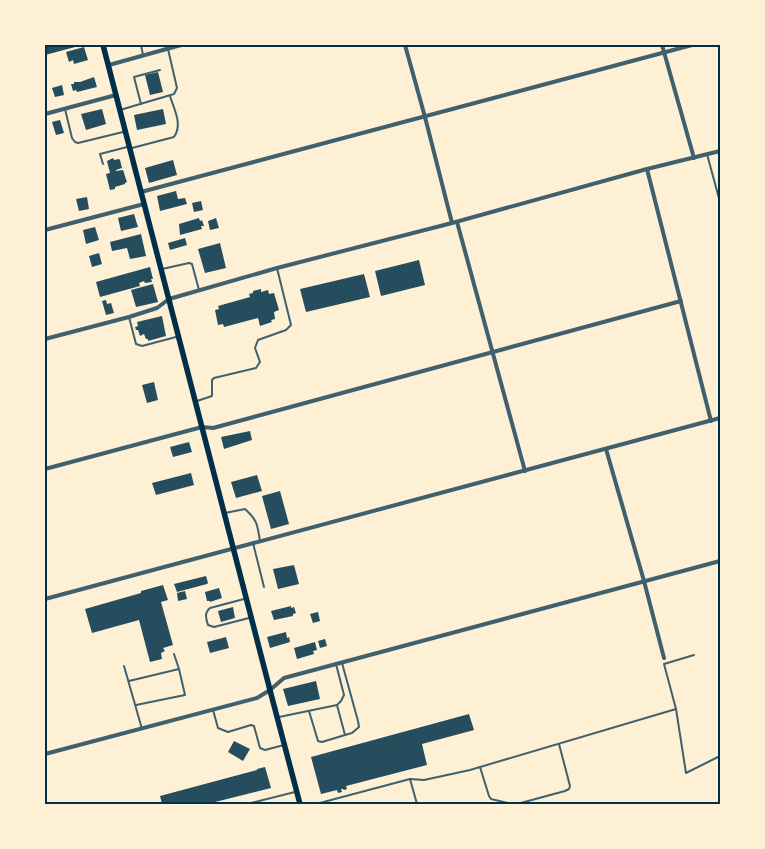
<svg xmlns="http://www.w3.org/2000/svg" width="765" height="849" font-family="Bitter,serif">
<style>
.building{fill:#264d5e}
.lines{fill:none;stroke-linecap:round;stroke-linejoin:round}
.service{stroke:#3f606c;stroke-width:2}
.minor{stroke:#3f606c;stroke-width:4}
.secondary{stroke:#003049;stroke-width:5.5}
.neatline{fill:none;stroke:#003049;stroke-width:2}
</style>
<rect width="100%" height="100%" fill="#fdf0d5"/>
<g class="building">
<polygon points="45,45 79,45 79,46 45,55"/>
<polygon points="84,47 88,60 74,64 73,60 69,62 66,52"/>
<polygon points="158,72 163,92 150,95 145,75"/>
<polygon points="94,77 97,87 77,92 76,90 73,91 71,84 74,84 74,82 80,82"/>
<polygon points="62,85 64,95 55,97 52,88"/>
<polygon points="102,109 106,124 86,130 81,114"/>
<polygon points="163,109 166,124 137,130 134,115"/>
<polygon points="60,120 64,133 56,135 52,122"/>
<polygon points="113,158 114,160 119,159 120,160 122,168 116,170 116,171 123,170 127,182 125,183 125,184 115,187 115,189 110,190 106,174 110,173 107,161"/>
<polygon points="173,160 177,175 149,183 145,168"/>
<polygon points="176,191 178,199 185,198 187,204 160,211 157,196"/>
<polygon points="87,197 89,209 79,211 76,199"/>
<polygon points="201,201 203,210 194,212 192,203"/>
<polygon points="134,214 138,227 121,231 118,218"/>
<polygon points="199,218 200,221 202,220 204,226 201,226 202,229 180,235 179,224"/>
<polygon points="216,218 219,228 210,230 208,221"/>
<polygon points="95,227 99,240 86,244 83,230"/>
<polygon points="141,234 146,256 130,259 127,248 112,251 110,242"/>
<polygon points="185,238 187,245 170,250 168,243"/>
<polygon points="220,243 226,268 205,273 198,249"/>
<polygon points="99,253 102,264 92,267 89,256"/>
<polygon points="419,260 425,285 381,296 375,271"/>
<polygon points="150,267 153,279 151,279 152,282 145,283 144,281 139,283 140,286 100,297 96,282"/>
<polygon points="364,274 370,297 306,312 300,289"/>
<polygon points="153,284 158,302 136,307 131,290"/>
<polygon points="261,289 261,292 268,290 269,294 274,293 279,310 274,312 275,319 271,320 272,322 260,326 258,318 224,327 223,324 218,325 215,310 219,309 218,306 250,297 249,294 253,293 253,291"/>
<polygon points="106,300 107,304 111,303 114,313 106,315 102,301"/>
<polygon points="162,316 166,336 148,341 148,339 146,339 144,334 140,336 138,330 136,330 135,327 138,326 137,322"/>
<polygon points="154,382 158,400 147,403 142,385"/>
<polygon points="250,431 252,440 224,449 221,437"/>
<polygon points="189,442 192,452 173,457 170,447"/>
<polygon points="191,473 194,485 156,495 152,483"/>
<polygon points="257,475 262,491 236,498 231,482"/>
<polygon points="280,491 289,524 271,529 262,496"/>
<polygon points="294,565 299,584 278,589 273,569"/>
<polygon points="206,576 208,583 207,584 177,592 174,584"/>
<polygon points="163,585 168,600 161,602 173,645 163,648 165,651 161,653 162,659 150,662 139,620 92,633 85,609 141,593 141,591"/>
<polygon points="219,588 222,598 210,602 210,601 207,601 205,592"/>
<polygon points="185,591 187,599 178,601 177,593"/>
<polygon points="291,606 291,608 294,607 296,613 293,614 293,616 274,620 271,611"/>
<polygon points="233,607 235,618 221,622 219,615 218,611"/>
<polygon points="318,612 320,621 313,623 310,614"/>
<polygon points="286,632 287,638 289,637 290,642 270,648 267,637"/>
<polygon points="226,637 229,648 210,653 207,642"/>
<polygon points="325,639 327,646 320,648 318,641"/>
<polygon points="315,642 317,650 313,651 314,654 297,659 294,648"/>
<polygon points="316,681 320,699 288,706 283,689"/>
<polygon points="469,714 474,730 422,744 427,765 346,786 347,789 344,790 343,789 341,789 342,792 338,793 337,790 321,794 311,757"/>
<polygon points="234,741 250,749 243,761 228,752"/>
<polygon points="265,767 271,788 207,804 162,804 160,796 257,770 257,769"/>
</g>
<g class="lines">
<g class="service">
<polyline points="141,45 143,55"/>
<polyline points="141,104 134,77 160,70"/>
<polyline points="65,109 72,138 75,142 78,143 123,132"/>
<polyline points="120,110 174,94 177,88 168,49"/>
<path d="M132,148L174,137C183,125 174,109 170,96"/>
<polyline points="707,154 720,202"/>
<polyline points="103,164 100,154 127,147"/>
<polyline points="162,269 189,263 192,264 199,290"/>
<polyline points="129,317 136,344 142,346 176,337"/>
<polyline points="197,401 212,396 212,380 214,378 256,368 260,362 255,348 258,340 286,330 291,325 277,268"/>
<path d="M225,513L245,509C258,521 257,524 260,541"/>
<polyline points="253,543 264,587"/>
<path d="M244,599L210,608C204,613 206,618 208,625L214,627L249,618"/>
<polyline points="174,654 179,669"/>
<polyline points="342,663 358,721 359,727 352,733 345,735"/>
<polyline points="124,666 142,729"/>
<polyline points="129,681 179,669 185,695 136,705"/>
<polyline points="676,709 686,773 720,756"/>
<polyline points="213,710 218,728 228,732 251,725 254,726 260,748 265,750 284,745"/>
<polyline points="309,711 318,741 322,742 345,735 337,705"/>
<polyline points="279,717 337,705 341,701 344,695 336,664"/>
<polyline points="480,767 489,796 491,799 512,804"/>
<polyline points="410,779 417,804"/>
<polyline points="247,804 295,792"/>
<polyline points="316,804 410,779 424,780 470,770 676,709 664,664 694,655"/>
<polyline points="517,804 565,791 569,789 570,786 559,744"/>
</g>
<g class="minor">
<polyline points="405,45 425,117 452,223"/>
<polyline points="662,45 694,158"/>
<polyline points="109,65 181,45"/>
<polyline points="45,114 116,95"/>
<polyline points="647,169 711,421"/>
<polyline points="141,192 692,45"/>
<polyline points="457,222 525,471"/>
<polyline points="45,230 144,204"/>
<polyline points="45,339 129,317 157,308 169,299 277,268 452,223 647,169 720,151"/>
<polyline points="606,449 644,581 664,658"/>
<polyline points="45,469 202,427 213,428 681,301"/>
<polyline points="45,599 720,418"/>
<polyline points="45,754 257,698 270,690 284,678 720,561"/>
</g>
<polyline class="secondary" points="103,45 271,694 300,804"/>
</g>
<rect width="765" height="849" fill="none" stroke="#fdf0d5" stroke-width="92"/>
<rect x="46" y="46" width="673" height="757" class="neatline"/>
</svg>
